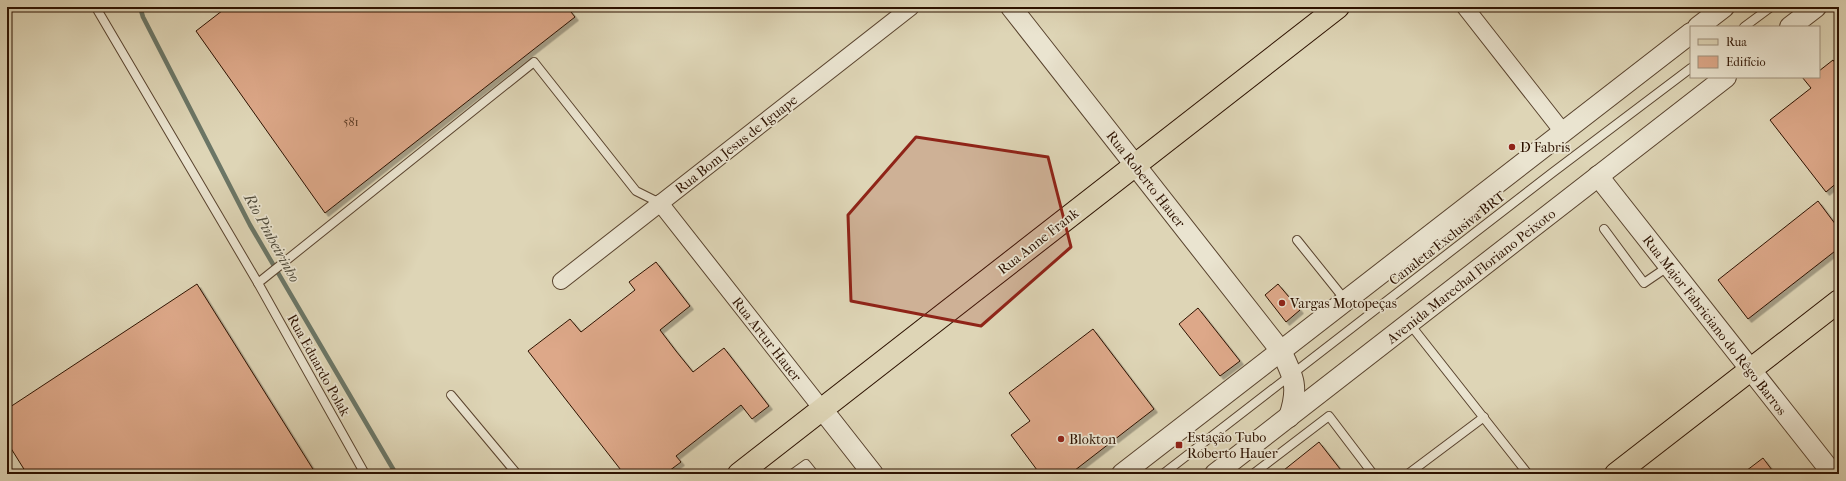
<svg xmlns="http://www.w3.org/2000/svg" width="1846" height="481" font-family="'IM FELL French Canon',serif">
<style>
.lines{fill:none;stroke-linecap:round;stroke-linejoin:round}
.stream{stroke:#6b7666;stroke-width:4.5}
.building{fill:#dda889;stroke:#2d1200;filter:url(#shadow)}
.service-casing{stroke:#59432e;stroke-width:10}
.minor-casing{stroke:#59432e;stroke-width:18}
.tertiary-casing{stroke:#59432e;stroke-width:22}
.primary-casing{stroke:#2d1200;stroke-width:24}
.service{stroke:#eae4d0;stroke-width:8}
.minor{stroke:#eae4d0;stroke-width:16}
.tertiary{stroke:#eae4d0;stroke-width:20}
.primary{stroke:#ded5b6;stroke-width:22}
.marked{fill:#8f2418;fill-opacity:0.2;stroke:#8f2418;stroke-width:3;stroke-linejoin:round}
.poi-dot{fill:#8f2418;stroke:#eae4d0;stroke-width:1.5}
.labels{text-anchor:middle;stroke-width:3.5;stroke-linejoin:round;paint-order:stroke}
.number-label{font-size:12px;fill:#593822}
.street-label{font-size:14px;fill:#2d1200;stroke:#eae4d0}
.poi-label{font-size:14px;fill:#2d1200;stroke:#eae4d0;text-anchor:start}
.water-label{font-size:15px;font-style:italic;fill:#514c3c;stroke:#eae4d0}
</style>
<defs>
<filter id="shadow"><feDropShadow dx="3.5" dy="3.5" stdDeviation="0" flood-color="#0004"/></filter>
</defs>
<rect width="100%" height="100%" fill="#ded5b6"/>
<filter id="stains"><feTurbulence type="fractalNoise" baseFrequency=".005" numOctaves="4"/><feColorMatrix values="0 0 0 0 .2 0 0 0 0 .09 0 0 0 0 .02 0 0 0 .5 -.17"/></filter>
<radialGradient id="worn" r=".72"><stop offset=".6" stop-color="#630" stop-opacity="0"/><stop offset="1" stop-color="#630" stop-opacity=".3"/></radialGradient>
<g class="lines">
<polyline class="stream" points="140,7 143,17 250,225 396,474"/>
</g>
<g class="building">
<polygon points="227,7 567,7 575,17 325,213 196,31"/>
<polygon points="1833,60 1839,68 1839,181 1826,192 1770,120 1811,88 1802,77 1819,77 1819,71"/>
<polygon points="1818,201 1839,229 1839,248 1748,319 1718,280"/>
<polygon points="656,262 690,306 660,330 676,351 693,372 724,348 769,406 752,419 741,405 676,456 681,462 665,474 624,474 528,351 570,319 581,332 635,290 629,282"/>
<polygon points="197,284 316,474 27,474 7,442 7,409"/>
<polygon points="1278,284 1300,310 1286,322 1265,295"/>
<polygon points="1198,308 1240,361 1220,376 1179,324"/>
<polygon points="1093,329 1154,409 1070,474 1040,474 1011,435 1030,421 1009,393"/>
<polygon points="1319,442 1344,474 1279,474"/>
<polygon points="1763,458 1775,474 1742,474"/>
</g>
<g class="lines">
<defs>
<g id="service">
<polyline points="98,11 258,283"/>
<polyline points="1744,27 1771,7"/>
<polyline points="1604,229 1644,283 1669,266"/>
<polyline points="1297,240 1346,301"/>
<polyline points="1409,323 1528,474"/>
<polyline points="451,395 517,474"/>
<polyline points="365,474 258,283 534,62 636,191 660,203"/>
<polyline points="792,474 806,464 814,474"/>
<polyline points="1163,474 1552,173 1691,68"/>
<polyline points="1253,474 1329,416 1373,474"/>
<polyline points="1408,474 1484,417"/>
</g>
<g id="minor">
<polyline points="1465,7 1563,132"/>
<polyline points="660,203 822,409"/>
<polyline points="561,281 911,7"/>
</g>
<g id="tertiary">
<path d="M1011,7L1281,351C1294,377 1299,388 1289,417"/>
<polyline points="1698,27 1724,7"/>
<polyline points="1790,27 1816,7"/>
<polyline points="1598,176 1833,474"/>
<polyline points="822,409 873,474"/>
<polyline points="1122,474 1691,33"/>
<polyline points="1215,474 1726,77"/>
</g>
<g id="primary">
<polyline points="739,474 1338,7"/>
<polyline points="1616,474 1839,301"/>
</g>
</defs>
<use href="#service" class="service-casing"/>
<use href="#minor" class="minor-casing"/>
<use href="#tertiary" class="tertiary-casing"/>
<use href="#primary" class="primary-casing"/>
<use href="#service" class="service"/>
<use href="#minor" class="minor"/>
<use href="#tertiary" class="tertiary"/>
<use href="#primary" class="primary"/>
</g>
<path class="marked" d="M916,137L1048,157L1071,247L981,326L851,301L848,215Z"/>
<g class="poi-dot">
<circle cx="1512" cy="147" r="4"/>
<circle cx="1282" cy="303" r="4"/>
<circle cx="1061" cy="439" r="4"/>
<rect x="1175" y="441" width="8" height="8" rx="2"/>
</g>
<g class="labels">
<g class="number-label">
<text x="351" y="126">581</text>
</g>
<g class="street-label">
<text transform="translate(736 144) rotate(-38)" y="5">Rua Bom Jesus de Iguape</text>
<text transform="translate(1146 179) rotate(52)" y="5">Rua Roberto Hauer</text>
<text transform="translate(1447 238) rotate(-38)" y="5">Canaleta Exclusiva BRT</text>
<text transform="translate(1038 241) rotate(-38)" y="5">Rua Anne Frank</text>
<text transform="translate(1471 276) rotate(-38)" y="5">Avenida Marechal Floriano Peixoto</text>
<text transform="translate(1715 325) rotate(52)" y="5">Rua Major Fabriciano do Rêgo Barros</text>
<text transform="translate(767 339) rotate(52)" y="5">Rua Artur Hauer</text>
<text transform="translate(319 365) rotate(61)" y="5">Rua Eduardo Polak</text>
</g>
<g class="poi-label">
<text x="1520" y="152">D Fabris</text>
<text x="1290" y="308">Vargas Motopeças</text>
<text x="1187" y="442">Estação Tubo<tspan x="1187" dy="16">Roberto Hauer</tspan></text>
<text x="1069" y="444">Blokton</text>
</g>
<g class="water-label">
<text transform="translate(272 238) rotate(61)" y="5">Rio Pinheirinho</text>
</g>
</g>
<rect width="1846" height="481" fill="none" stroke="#ded5b6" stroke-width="24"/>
<rect x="8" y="8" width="1830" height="465" fill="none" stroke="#2d1200" stroke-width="2"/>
<rect x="12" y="12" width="1822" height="457" fill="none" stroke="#2d1200"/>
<rect x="1690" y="26" width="130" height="52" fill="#eae4d0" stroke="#9e907d"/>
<rect x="1698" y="39" width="20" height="6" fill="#ded5b6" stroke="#9e907d"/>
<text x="1726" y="46" font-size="12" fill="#2d1200">Rua</text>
<rect x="1698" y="56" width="20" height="12" fill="#dda889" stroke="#9e907d"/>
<text x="1726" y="66" font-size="12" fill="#2d1200">Edifício</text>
<rect width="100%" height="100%" filter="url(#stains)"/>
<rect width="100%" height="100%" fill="url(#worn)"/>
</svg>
